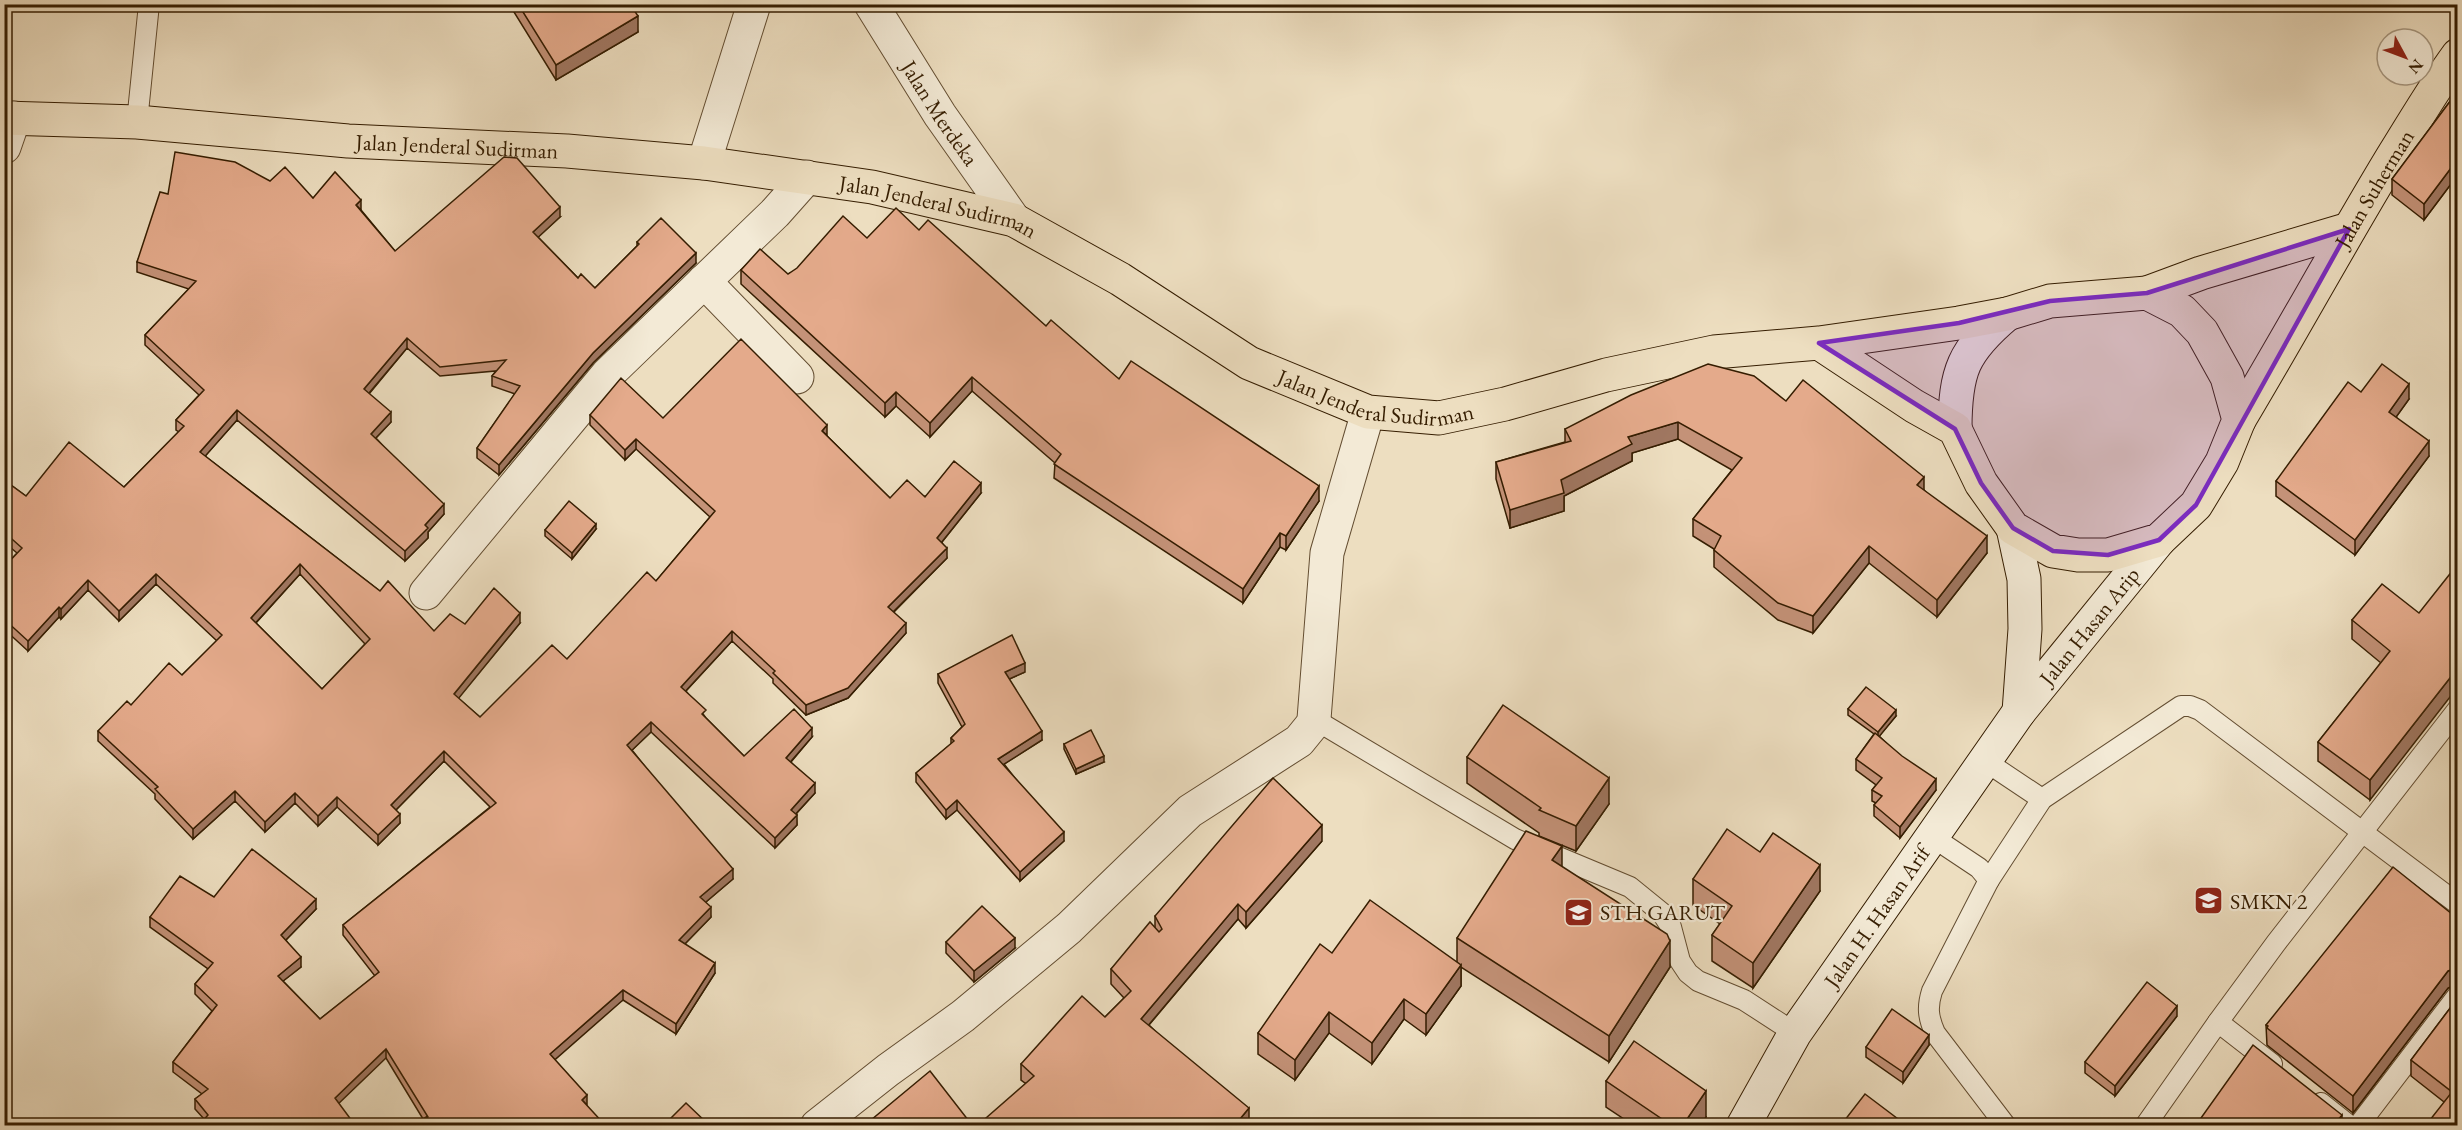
<svg xmlns="http://www.w3.org/2000/svg" width="2462" height="1130" font-family="'EB Garamond',serif">
<style>
.lines{fill:none;stroke-linecap:round;stroke-linejoin:round}
.service-casing{stroke:#634d31;stroke-width:22}
.minor-casing{stroke:#634d31;stroke-width:35}
.tertiary-casing{stroke:#634d31;stroke-width:35}
.secondary-casing{stroke:#351d01;stroke-width:35}
.primary-casing{stroke:#351d01;stroke-width:35}
.service{stroke:#f3ead6;stroke-width:20}
.minor{stroke:#f3ead6;stroke-width:33}
.tertiary{stroke:#f3ead6;stroke-width:33}
.secondary{stroke:#f3ead6;stroke-width:33}
.primary{stroke:#eddec0;stroke-width:33}
.wall{fill:#c49278;stroke:#351d01;stroke-width:1.5;fill-rule:evenodd}
.shaded-wall{fill:#a07761;stroke:#351d01;stroke-width:1.5}
.building{fill:#e4aa8b;stroke:#351d01;stroke-width:1.5;fill-rule:evenodd}
.marked{fill:#7b2cbf;fill-opacity:0.2;stroke:#7b2cbf;stroke-width:4.5;stroke-linejoin:round}
.labels{text-anchor:middle;stroke-width:4.5;stroke-linejoin:round;paint-order:stroke}
.street-label{font-size:22px;fill:#351d01;stroke:#f3ead6}
.poi-label{font-size:22px;fill:#351d01;stroke:#f3ead6;text-anchor:start}
</style>
<rect width="100%" height="100%" fill="#eddec0"/>
<filter id="stains"><feTurbulence type="fractalNoise" baseFrequency=".00333" numOctaves="4"/><feColorMatrix values="0 0 0 0 .2 0 0 0 0 .09 0 0 0 0 .02 0 0 0 .5 -.17"/></filter>
<radialGradient id="worn" r=".72"><stop offset=".6" stop-color="#630" stop-opacity="0"/><stop offset="1" stop-color="#630" stop-opacity=".3"/></radialGradient>
<g class="lines">
<defs>
<g id="service">
<polyline points="137,122 149,4"/>
<polyline points="1314,719 1515,839 1630,887 1662,913 1671,927 1680,961 1688,973 1698,981 1744,1000 1795,1033"/>
<polyline points="1985,761 2042,799"/>
<polyline points="1931,836 1979,868 1989,880"/>
<polyline points="2272,1064 2218,1022 2276,943 2458,709"/>
<polyline points="2321,1103 2350,1126"/>
<path d="M2006,1126L1935,1033C1928,1017 1927,1007 1932,991L1989,880L2042,799L2181,706H2190L2200,710L2458,904"/>
<polyline points="2145,1126 2218,1022"/>
<polyline points="2358,1126 2458,995"/>
</g>
<g id="minor">
<polyline points="4,147 14,118"/>
<polyline points="704,281 797,377"/>
<polyline points="426,593 607,375 775,213 807,177"/>
<polyline points="817,1126 888,1070 963,1016 1069,928 1190,811 1299,741 1312,725 1314,719 1327,553 1368,412"/>
</g>
<g id="tertiary">
<path id="s1" d="M871,4L940,115L1014,220"/>
<polyline points="704,163 754,4"/>
</g>
<g id="secondary">
<path d="M1955,429C1955,371 1963,351 2007,314"/>
<polyline points="2013,528 2024,579 2025,629 2019,712"/>
<path id="s2" d="M1743,1126L1795,1033L2019,712L2159,540"/>
</g>
<g id="primary">
<path id="s3" d="M4,118L137,122L348,141L567,151L704,163L872,187L1014,220L1120,279L1249,363L1368,412L1439,418L1505,404L1606,375L1714,352L1819,343L1959,323L2007,314L2050,301L2147,293L2182,311L2202,332L2227,377L2239,420L2222,462L2196,505L2159,540L2108,555H2078L2053,551L2013,528L1981,483L1955,429L1914,406L1819,343"/>
<polyline points="2147,293 2201,273 2349,229"/>
<path id="s4" d="M2239,420C2291,333 2339,245 2391,159C2413,124 2433,89 2458,55"/>
</g>
</defs>
<use href="#service" class="service-casing"/>
<use href="#minor" class="minor-casing"/>
<use href="#tertiary" class="tertiary-casing"/>
<use href="#secondary" class="secondary-casing"/>
<use href="#primary" class="primary-casing"/>
<use href="#service" class="service"/>
<use href="#minor" class="minor"/>
<use href="#tertiary" class="tertiary"/>
<use href="#secondary" class="secondary"/>
<use href="#primary" class="primary"/>
</g>
<g class="wall">
<polygon points="509,4 630,4 638,32 556,80"/>
<polygon points="2457,92 2457,176 2424,220 2392,195 2392,179"/>
<path d="M270,181L313,198L361,210L395,251L560,217L538,237L578,278L595,288L637,246V242L696,263L593,363L499,475L477,458V448L515,394L492,386V376L496,371L440,376L407,348L369,394L391,422L376,438L444,514L428,532V538L405,561L237,420L205,456L380,591L434,631L465,624L520,623L458,698L480,717L567,659L656,581L710,517L636,449L625,460L590,425V415L663,418L827,436L890,498L981,493L942,542L947,558L894,612L906,633L848,698L806,715L773,683V679L732,641L686,691L706,718L744,756L812,737L791,762L815,793L796,814L797,825L775,848L651,732L632,750L733,879L706,902L711,917L685,944L715,973L676,1034L623,1000L423,1119L386,1058L204,1119L195,1109V1099L202,1094L173,1072V1062L212,1011L195,994V984L208,969L150,927V917L214,897L316,909L286,940L301,967L283,981L320,1019L375,976L343,935V925L490,807L444,761L396,810L400,823L378,845L337,807L318,826L295,803L265,832L235,801L193,839L155,799V794L98,741V731L131,705L182,675L217,641L156,584L119,621L88,590L61,619L59,617L28,651L4,629V567L17,553L4,542V480L26,496L124,487L179,432L176,430V420L199,395L145,345V335L189,289L137,272V262L168,194ZM300,574L365,644L322,689L256,623Z"/>
<polygon points="919,230 1046,326 1119,379 1319,501 1286,550 1280,547 1243,603 1054,478 1055,463 972,391 930,437 896,406 885,417 741,284 741,270 788,274 867,238"/>
<polygon points="2361,392 2409,399 2396,417 2429,456 2355,555 2276,496 2276,481"/>
<polygon points="1786,401 1924,490 1987,553 1937,617 1869,563 1813,633 1778,620 1714,567 1714,549 1693,536 1693,519 1732,470 1678,439 1632,453 1632,461 1564,496 1564,511 1510,528 1496,479 1496,462 1565,442 1565,429"/>
<polygon points="596,529 572,559 545,536 545,530"/>
<polygon points="2419,613 2370,800 2318,761 2318,742 2381,663 2352,639 2352,620"/>
<polygon points="1025,672 1009,679 1042,740 1004,764 1064,841 1020,881 957,810 946,819 916,782 916,773 951,744 951,738 962,727 938,683 938,674"/>
<polygon points="1848,709 1896,716 1879,736 1936,790 1900,838 1874,816 1874,805 1876,803 1872,801 1872,790 1876,785 1856,770 1856,759 1874,734 1848,715"/>
<polygon points="1064,744 1104,762 1076,774 1064,749"/>
<polygon points="1467,757 1609,804 1576,851 1539,836 1539,833 1467,783"/>
<polygon points="1322,841 1246,928 1238,919 1149,1025 1249,1124 1025,1083 1021,1080 1021,1064 1105,1017 1124,998 1111,984 1111,969 1155,928 1155,916"/>
<polygon points="1760,852 1820,891 1753,988 1712,961 1712,935 1720,924 1693,905 1693,879"/>
<polygon points="1562,867 1670,967 1609,1062 1461,967 1461,986 1426,1035 1404,1019 1372,1064 1329,1033 1295,1080 1258,1054 1258,1033 1332,953 1457,963 1457,938"/>
<polygon points="2457,918 2457,984 2448,988 2353,1113 2267,1045 2266,1025"/>
<polygon points="946,942 1015,948 974,982 946,953"/>
<polygon points="2457,999 2457,1125 2444,1102 2411,1076 2411,1060"/>
<polygon points="2177,1016 2115,1096 2085,1073 2085,1062"/>
<polygon points="1929,1045 1903,1083 1866,1057 1866,1047"/>
<polygon points="1606,1081 1706,1117 1701,1125 1633,1125 1606,1107"/>
</g>
<g class="shaded-wall">
<polygon points="638,16 638,32 556,80 556,65"/>
<polygon points="2457,160 2457,176 2424,220 2424,204"/>
<polygon points="361,200 361,210 356,205"/>
<polygon points="560,207 560,217 533,242 533,232"/>
<polygon points="696,253 696,263 593,363 499,475 499,465 593,353"/>
<polygon points="407,338 407,348 364,399 364,389"/>
<polygon points="972,377 972,391 930,437 930,423"/>
<polygon points="2409,384 2409,399 2389,427 2389,412"/>
<polygon points="896,392 896,406 885,417 885,403"/>
<polygon points="237,410 237,420 200,462 200,452"/>
<polygon points="391,412 391,422 371,443 371,434"/>
<polygon points="1678,422 1678,439 1632,453 1632,461 1564,496 1564,511 1510,528 1510,510 1628,437"/>
<polygon points="827,425 827,435 822,431"/>
<polygon points="636,439 636,449 625,460 625,450"/>
<polygon points="2429,441 2429,456 2355,555 2355,540"/>
<polygon points="1924,477 1924,495 1917,485"/>
<polygon points="981,483 981,493 937,548 937,538"/>
<polygon points="1319,486 1319,501 1286,550 1286,536"/>
<polygon points="444,504 444,514 428,532 428,538 405,561 405,551 425,525"/>
<polygon points="596,524 596,529 572,559 572,553"/>
<polygon points="1280,533 1280,547 1243,603 1243,589"/>
<polygon points="1987,536 1987,553 1937,617 1937,600"/>
<polygon points="1869,546 1869,563 1813,633 1813,616"/>
<polygon points="947,548 947,558 888,617 888,607"/>
<polygon points="300,564 300,574 251,628 251,618"/>
<polygon points="156,574 156,584 119,621 119,611"/>
<polygon points="88,580 88,590 61,619 61,609"/>
<polygon points="59,607 59,617 28,651 28,641"/>
<polygon points="520,613 520,623 454,704 454,694"/>
<polygon points="906,623 906,633 848,698 806,715 806,705"/>
<polygon points="732,631 732,641 681,696 681,687"/>
<polygon points="1025,663 1025,672 1005,681 1005,672"/>
<polygon points="2457,669 2457,688 2370,800 2370,780"/>
<polygon points="1896,710 1896,716 1878,738 1878,732"/>
<polygon points="651,722 651,732 627,755 627,745"/>
<polygon points="812,728 812,737 786,767 786,758"/>
<polygon points="1042,731 1042,740 998,768 998,759"/>
<polygon points="444,751 444,761 391,815 391,805"/>
<polygon points="1104,756 1104,762 1076,774 1076,769"/>
<polygon points="1609,778 1609,804 1576,851 1576,826"/>
<polygon points="1936,779 1936,790 1900,838 1900,827"/>
<polygon points="815,783 815,793 791,819 791,810"/>
<polygon points="235,791 235,801 193,839 193,829"/>
<polygon points="295,793 295,803 265,832 265,822"/>
<polygon points="337,797 337,807 318,826 318,816"/>
<polygon points="957,800 957,810 946,819 946,810"/>
<polygon points="400,814 400,823 378,845 378,835"/>
<polygon points="797,815 797,825 775,848 775,838"/>
<polygon points="1322,825 1322,841 1246,928 1246,912"/>
<polygon points="1064,832 1064,841 1020,881 1020,872"/>
<polygon points="1562,846 1562,872 1552,860"/>
<polygon points="1820,865 1820,891 1753,988 1753,963"/>
<polygon points="733,869 733,879 700,907 700,897"/>
<polygon points="316,899 316,909 281,945 281,935"/>
<polygon points="1238,904 1238,919 1141,1034 1141,1019"/>
<polygon points="711,907 711,917 679,950 679,940"/>
<polygon points="1015,938 1015,948 974,982 974,971"/>
<polygon points="1670,941 1670,967 1609,1062 1609,1036"/>
<polygon points="301,957 301,967 278,985 278,976"/>
<polygon points="715,963 715,973 676,1034 676,1024"/>
<polygon points="1461,965 1461,986 1426,1035 1426,1014"/>
<polygon points="2457,968 2457,984 2448,988 2353,1113 2353,1096 2448,971"/>
<polygon points="623,990 623,1000 550,1064 550,1054"/>
<polygon points="1404,999 1404,1019 1372,1064 1372,1043"/>
<polygon points="2177,1006 2177,1016 2115,1096 2115,1086"/>
<polygon points="1329,1012 1329,1033 1295,1080 1295,1060"/>
<polygon points="1929,1035 1929,1045 1903,1083 1903,1072"/>
<polygon points="386,1049 386,1058 335,1107 335,1098"/>
<polygon points="1706,1091 1706,1117 1701,1125 1683,1125"/>
<polygon points="587,1095 587,1105 582,1100"/>
<polygon points="1249,1108 1249,1124 1248,1125 1235,1125"/>
<polygon points="2342,1115 2342,1125 2334,1125"/>
</g>
<g class="building">
<polygon points="518,4 630,4 638,16 556,65"/>
<polygon points="2457,92 2457,160 2424,204 2392,179"/>
<path d="M175,152L235,162L270,181L285,167L313,198L335,172L361,200L356,205L395,251L504,157L517,158L560,207L533,232L578,278L581,274L595,288L639,244L637,242L661,218L696,253L593,353L499,465L477,448L520,386L492,376L506,360L440,367L407,338L364,389L391,412L371,434L444,504L425,525L428,528L405,551L237,410L200,452L380,591L388,581L434,631L450,614L465,624L494,588L520,613L454,694L480,717L552,645L567,659L647,572L656,581L715,511L636,439L625,450L590,415L621,378L663,418L741,339L827,425L822,431L890,498L907,480L925,497L954,461L981,483L937,538L947,548L888,607L906,623L848,688L806,705L773,673L775,671L732,631L681,687L706,710L702,714L744,756L794,709L812,728L786,758L815,783L791,810L797,815L775,838L651,722L627,745L733,869L700,897L711,907L679,940L715,963L676,1024L623,990L550,1054L587,1095L582,1100L605,1125H413L428,1117L386,1049L335,1098L355,1125H199L208,1115L195,1099L208,1089L173,1062L217,1005L195,984L213,963L150,917L180,876L214,897L252,849L316,899L281,935L301,957L278,976L320,1019L379,972L343,925L496,803L444,751L391,805L400,814L378,835L337,797L318,816L295,793L265,822L235,791L193,829L155,789L158,787L98,731L127,701L131,705L169,663L182,675L222,635L156,574L119,611L88,580L61,609L59,607L28,641L4,619V567L22,548L4,532V480L26,496L69,442L124,487L184,426L176,420L204,390L145,335L196,281L137,262L160,192L168,194ZM300,564L370,639L322,689L251,618Z"/>
<polygon points="896,208 919,230 928,220 1046,326 1051,320 1119,379 1131,361 1319,486 1286,536 1280,533 1243,589 1054,464 1061,454 972,377 930,423 896,392 885,403 741,270 760,249 788,274 797,268 843,216 867,238"/>
<polygon points="1708,364 1754,376 1786,401 1803,380 1924,477 1917,485 1987,536 1937,600 1869,546 1813,616 1778,603 1714,550 1721,536 1693,519 1742,458 1678,422 1628,437 1632,444 1561,480 1564,493 1510,510 1496,462 1571,441 1565,429 1631,395"/>
<polygon points="2382,364 2409,384 2389,412 2429,441 2355,540 2276,481 2348,382 2361,392"/>
<polygon points="569,501 596,524 572,553 545,530"/>
<polygon points="2457,565 2457,669 2370,780 2318,742 2390,651 2352,620 2382,584 2419,613"/>
<polygon points="1012,635 1025,663 1005,672 1042,731 998,759 1064,832 1020,872 957,800 946,810 916,773 954,741 951,738 965,724 938,674"/>
<polygon points="1866,687 1896,710 1878,732 1848,709"/>
<polygon points="1503,705 1609,778 1576,826 1539,810 1541,808 1467,757"/>
<polygon points="1091,730 1104,756 1076,769 1064,744"/>
<polygon points="1875,733 1902,756 1936,779 1900,827 1874,805 1882,796 1872,790 1882,778 1856,759"/>
<polygon points="1273,778 1322,825 1246,912 1238,904 1141,1019 1249,1108 1235,1125 978,1125 1034,1076 1021,1064 1082,996 1105,1017 1131,991 1111,969 1150,922 1159,932 1162,929 1155,916"/>
<polygon points="1727,829 1760,852 1773,833 1820,865 1753,963 1712,935 1732,906 1693,879"/>
<polygon points="1526,831 1562,846 1552,860 1667,934 1670,941 1609,1036 1457,938"/>
<polygon points="2393,867 2457,918 2457,968 2448,971 2353,1096 2267,1028 2268,1026 2266,1025"/>
<polygon points="1370,900 1461,965 1426,1014 1404,999 1372,1043 1329,1012 1295,1060 1258,1033 1320,944 1332,953"/>
<polygon points="982,906 1015,938 974,971 946,942"/>
<polygon points="2147,982 2177,1006 2115,1086 2085,1062"/>
<polygon points="2457,999 2457,1125 2426,1125 2452,1092 2411,1060"/>
<polygon points="1892,1009 1929,1035 1903,1072 1866,1047"/>
<polygon points="1634,1041 1706,1091 1683,1125 1671,1125 1606,1081"/>
<polygon points="2253,1045 2342,1115 2334,1125 2196,1125"/>
<polygon points="930,1071 972,1125 865,1125"/>
<polygon points="1865,1094 1906,1125 1841,1125"/>
<polygon points="686,1103 709,1125 664,1125"/>
</g>
<path class="marked" d="M2349,229L2196,505L2159,540L2108,555L2053,551L2013,528L1981,483L1955,429L1819,343L1959,323L2050,301L2147,293Z"/>
<defs>
<symbol id="school-square" viewBox="-11 -11 22 22"><rect x="-9" y="-9" width="18" height="18" rx="4" fill="#8f2418" stroke="#f3ead6"/><path d="M0-5L7-2L0 1L-7-2ZM-4 1L0 2.5L4 1V4Q0 6-4 4Z" fill="#fff"/></symbol>
<symbol id="university-square" viewBox="-11 -11 22 22"><rect x="-9" y="-9" width="18" height="18" rx="4" fill="#8f2418" stroke="#f3ead6"/><path d="M0-5L7-2L0 1L-7-2ZM-4 1L0 2.5L4 1V4Q0 6-4 4Z" fill="#fff"/></symbol>
</defs>
<g fill-rule="evenodd">
<use href="#school-square" x="2192" y="884" width="33" height="33"/>
<use href="#university-square" x="1562" y="896" width="33" height="33"/>
</g>
<g class="labels">
<g class="street-label">
<text dy="8" stroke="none"><textPath href="#s1" startOffset="129">Jalan Merdeka</textPath></text>
<text dy="8" stroke="none"><textPath href="#s3" startOffset="454">Jalan Jenderal Sudirman</textPath></text>
<text dy="8" stroke="none"><textPath href="#s4" startOffset="268">Jalan Suherman</textPath></text>
<text dy="8" stroke="none"><textPath href="#s3" startOffset="940">Jalan Jenderal Sudirman</textPath></text>
<text dy="8" stroke="none"><textPath href="#s3" startOffset="1426">Jalan Jenderal Sudirman</textPath></text>
<text dy="8" stroke="none"><textPath href="#s2" startOffset="609">Jalan Hasan Arip</textPath></text>
<text dy="8" stroke="none"><textPath href="#s2" startOffset="249">Jalan H. Hasan Arif</textPath></text>
</g>
<g class="poi-label">
<text x="2230" y="909">SMKN 2</text>
<text x="1600" y="920">STH GARUT</text>
</g>
</g>
<rect width="2462" height="1130" fill="none" stroke="#eddec0" stroke-width="24"/>
<rect x="6" y="6" width="2450" height="1118" fill="none" stroke="#351d01" stroke-width="3"/>
<rect x="12" y="12" width="2438" height="1106" fill="none" stroke="#351d01" stroke-width="1.5"/>
<g transform="translate(2405 57) rotate(131)"><circle r="28" fill="#f3ead6" stroke="#a79881" stroke-width="1.5"/>
<path d="M0-4.5L10 22L0 15L-10 22Z" fill="#8f2418"/>
<text y="-9" font-size="16" font-weight="bold" text-anchor="middle" fill="#351d01">N</text>
</g>
<rect width="100%" height="100%" filter="url(#stains)"/>
<rect width="100%" height="100%" fill="url(#worn)"/>
</svg>
